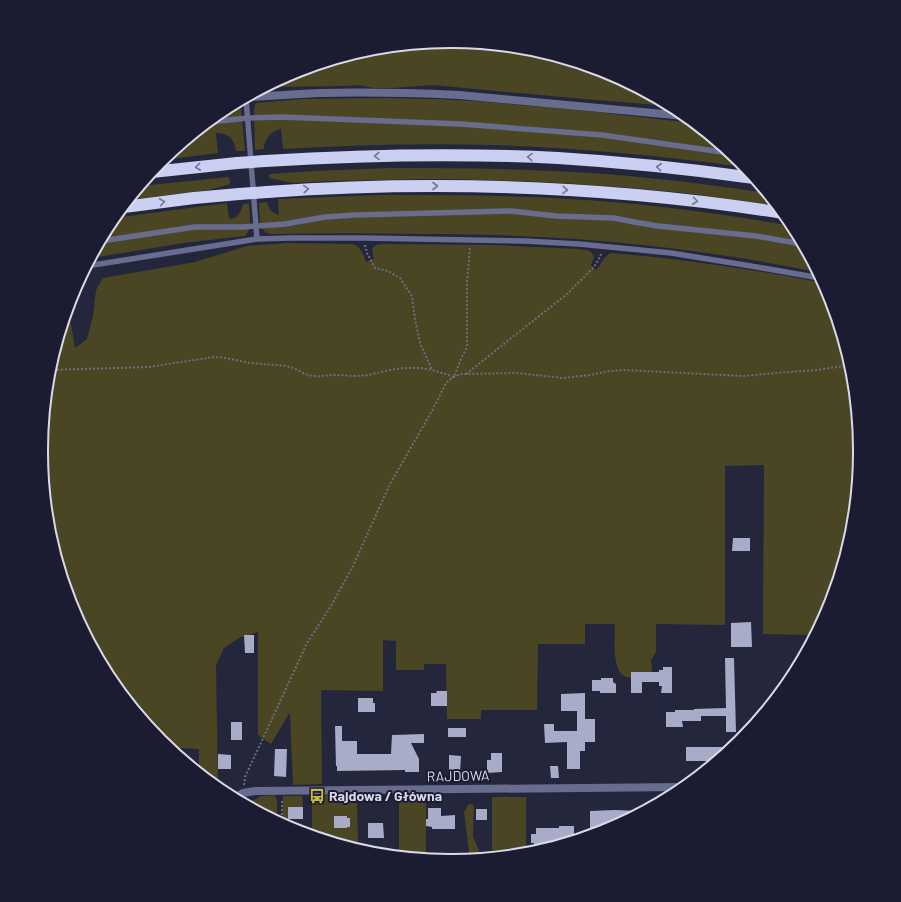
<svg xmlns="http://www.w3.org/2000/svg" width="901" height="902" font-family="Barlow,sans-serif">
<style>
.green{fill:#4a4623}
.building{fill:#a8acc8}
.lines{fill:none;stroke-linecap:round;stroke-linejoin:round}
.path{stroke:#6c6e81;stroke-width:2;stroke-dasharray:2 2;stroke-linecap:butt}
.service{stroke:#686c8f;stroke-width:5.5}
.minor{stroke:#686c8f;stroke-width:8}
.motorway{stroke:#cbd0f3;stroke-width:12}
.motorway-bridge{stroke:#cbd0f3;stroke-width:12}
.oneway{stroke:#737692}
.labels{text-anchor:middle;stroke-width:4;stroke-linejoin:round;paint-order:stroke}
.street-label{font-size:14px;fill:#d8dae9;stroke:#1b1c32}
.poi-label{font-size:14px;font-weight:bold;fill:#d8dae9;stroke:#1b1c32;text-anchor:start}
.rim{fill:none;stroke:#d8dae9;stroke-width:2}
</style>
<rect width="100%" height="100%" fill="#24263c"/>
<g class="green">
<polygon points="451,42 531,49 607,73 669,106 573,98 433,85 393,88 374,88 358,85 346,86 267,87 294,73 371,49"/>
<path d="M385,98L434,99L474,101L578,110L693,123L740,162L744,167C661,156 578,148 494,145C424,143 353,145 283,149L281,129C271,131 264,139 264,149L255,150L254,109L255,105L256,103L302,99Z"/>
<path d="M236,103L240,106L241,109L245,151H236C235,139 228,133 216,133L218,153L163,160L223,110Z"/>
<path d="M390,168C444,168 498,168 551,171C623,174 695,182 766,193L777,206L693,194L634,188L546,182L450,179H424L329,181L293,183L269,178V174L314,171Z"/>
<polygon points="229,177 230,184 209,190 129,200 140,186"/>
<path d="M380,195C443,195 506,195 569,199C644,203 718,213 792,226L817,272C719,252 619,240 519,236C486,234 453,235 420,234C370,233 321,233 271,234C257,232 260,213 259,203L267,202C268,209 272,213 279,215L278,199Z"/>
<path d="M227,203L229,219C238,219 241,212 243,204L249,203C249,214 253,228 245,236L183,243L92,258L110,223L114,218Z"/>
<path d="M288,243L353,244C361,247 363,254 366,262L374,259C372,252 370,246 380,244L494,245L578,249C585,250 591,249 594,257L591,265L596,270C602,264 603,256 612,253C682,259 753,269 823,283L829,295L852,371L860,451L852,531L829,608L814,635L763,634L764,465L725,466V625L656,624V652L651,660L652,673C645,675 634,679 627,677C611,673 615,637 615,624H585V644H538L537,710H481V719H447L446,664H424V670H396V641L383,640V691L321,690L322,784L293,785L290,712L271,744L258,735V632L239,638L224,648L216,665L218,787L199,772V749L179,748V755L161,740L110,678L72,608L49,531L41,451L49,371L68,307L75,348L87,339L93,316L96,290L103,278L195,262L247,246Z"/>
<polygon points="322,794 357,795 358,849 312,835 312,795 313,795 313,798 322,798"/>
<polygon points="275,795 277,800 277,820 244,803 254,800 261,796"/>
<polygon points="283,796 302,796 303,807 288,807 288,819 291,819 291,828 283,824"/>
<polygon points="426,797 426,858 399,855 399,799"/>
<polygon points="492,797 526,797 526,853 492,856"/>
<polygon points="469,804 474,805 473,837 479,850 479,858 468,859 469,852 468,843 464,812"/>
</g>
<g class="building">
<polygon points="733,538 750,538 750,551 732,551"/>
<polygon points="751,622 752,647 731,647 731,623"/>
<polygon points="244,635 254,635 254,653 245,653"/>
<polygon points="725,658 734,658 736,732 726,732 726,716 701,716 701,721 682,721 683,727 666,727 666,712 675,712 675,710 694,710 694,709 726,708"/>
<polygon points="663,667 672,667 672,693 661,693 662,686 659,686 659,682 642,682 642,693 631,693 631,672 659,672 659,670 663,670"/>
<polygon points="601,678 613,678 613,682 616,684 616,693 600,693 600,691 592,691 592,680 601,680"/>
<polygon points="436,691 447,691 447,706 431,706 431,693 437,693"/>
<polygon points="585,693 585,719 595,719 595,742 585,742 585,751 580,751 580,769 567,769 567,742 545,743 544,724 554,724 554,731 577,731 577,711 561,711 561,694"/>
<polygon points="358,698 373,698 373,703 375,703 375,712 358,712"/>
<rect x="231" y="722" width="11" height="18"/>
<polygon points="335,726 342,726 342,741 357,741 357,754 391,754 392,735 424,734 424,743 411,743 419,759 419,772 405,772 405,770 337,771 337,766 336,766"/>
<rect x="448" y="728" width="18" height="9"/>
<polygon points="686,747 726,747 726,752 715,761 686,761"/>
<polygon points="275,749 287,749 286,777 274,776"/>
<polygon points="491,753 502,753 502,772 487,773 487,760 491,760"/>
<polygon points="218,754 231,755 231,769 218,769"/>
<polygon points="449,755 461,756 460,772 449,772"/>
<polygon points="550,766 558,766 559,778 551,778"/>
<rect x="288" y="807" width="15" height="12"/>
<polygon points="428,808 441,808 441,816 455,815 455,829 432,829 432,827 426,826 426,819 428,819"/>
<rect x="476" y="809" width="11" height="11"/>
<polygon points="615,810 641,811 607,829 595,833 595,828 590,828 590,811"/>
<polygon points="334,816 347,816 347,818 350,818 350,827 347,827 347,828 334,828"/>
<polygon points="368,823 383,823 384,838 368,838"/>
<polygon points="559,826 574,826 574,839 549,847 534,847 534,843 531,843 531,834 536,834 536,828 559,828"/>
</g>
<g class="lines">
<g class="path">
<polyline points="365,245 367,253 375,268 388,271 400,278 412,296 415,319 420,343 432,370"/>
<path d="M49,370L149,367L214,357C228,357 240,362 253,363C266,365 278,364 290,367C298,369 304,375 313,376C320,377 327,375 334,375C345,375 357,377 368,375C382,372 395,368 410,368C425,367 440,372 454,377L461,359L467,347V283L470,247"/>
<polyline points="466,374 567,294 594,267 600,257 601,254"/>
<polyline points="244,785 245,777 303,652 307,643 331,606 353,566 390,484 433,409 445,385 449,380 458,375 461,374 517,373 563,378 590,375 610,371 624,370 743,376 776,373 817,370 850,365"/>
<polyline points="282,823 282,800"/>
</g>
<g class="service">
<polyline points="246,98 257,239"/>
<polyline points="209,122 248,118 282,117 461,124 602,135 729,153"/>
<polyline points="101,241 195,227 242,227 285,224 325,217 355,215 511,211 556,216 614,218 634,222 658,226 756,236 802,244"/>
<polyline points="87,266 257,239 290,238 364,238 470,240 524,241 579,244 671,253 751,266 820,278"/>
</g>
<g class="minor">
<path d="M247,97C272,96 296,94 321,93C367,92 413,93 459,95L685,116"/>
<polyline points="235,798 243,793 255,791 683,787"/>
</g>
<g class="motorway">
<path d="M265,161C362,155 460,153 558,158C623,162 689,169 754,178"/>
<polyline points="152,172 237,163"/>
<path d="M267,192C439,180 612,186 783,213"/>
<polyline points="124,207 194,198 239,194"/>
</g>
<g class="motorway-bridge">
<polyline points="237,163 265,161"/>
<polyline points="239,194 267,192"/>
</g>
</g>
<defs><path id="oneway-chevron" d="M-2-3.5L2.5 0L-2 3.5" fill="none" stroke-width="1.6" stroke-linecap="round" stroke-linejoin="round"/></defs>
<g class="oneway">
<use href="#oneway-chevron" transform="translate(377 156) rotate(178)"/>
<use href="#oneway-chevron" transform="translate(530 157) rotate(-178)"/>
<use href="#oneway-chevron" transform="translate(198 167) rotate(174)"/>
<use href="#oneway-chevron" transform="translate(659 167) rotate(-174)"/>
<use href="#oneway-chevron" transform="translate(435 186)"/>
<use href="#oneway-chevron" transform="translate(306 189) rotate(-3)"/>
<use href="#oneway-chevron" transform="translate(565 190) rotate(4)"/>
<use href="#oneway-chevron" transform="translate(695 201) rotate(7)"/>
<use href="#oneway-chevron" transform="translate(162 202) rotate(-7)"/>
</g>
<defs>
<symbol id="bus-bare" viewBox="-9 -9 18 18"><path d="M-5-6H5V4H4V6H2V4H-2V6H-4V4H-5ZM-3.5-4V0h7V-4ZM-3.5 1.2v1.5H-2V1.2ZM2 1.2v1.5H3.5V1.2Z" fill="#c7bb3c" stroke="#1b1c32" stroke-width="2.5" paint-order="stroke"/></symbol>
</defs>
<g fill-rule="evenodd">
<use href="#bus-bare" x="306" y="785" width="22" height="22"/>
</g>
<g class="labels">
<g class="street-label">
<text transform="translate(458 776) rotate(-1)" y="5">RAJDOWA</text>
</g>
<g class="poi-label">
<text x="329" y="801">Rajdowa / Główna</text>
</g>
</g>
<path d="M0 0H901V902H0ZM450 48H451A402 402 0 0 1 853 450V452A402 402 0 0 1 451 854H450A402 402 0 0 1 48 452V450A402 402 0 0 1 450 48Z" fill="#1b1c32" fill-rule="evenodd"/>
<path class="rim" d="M450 48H451A402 402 0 0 1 853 450V452A402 402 0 0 1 451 854H450A402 402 0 0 1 48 452V450A402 402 0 0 1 450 48Z"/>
</svg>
